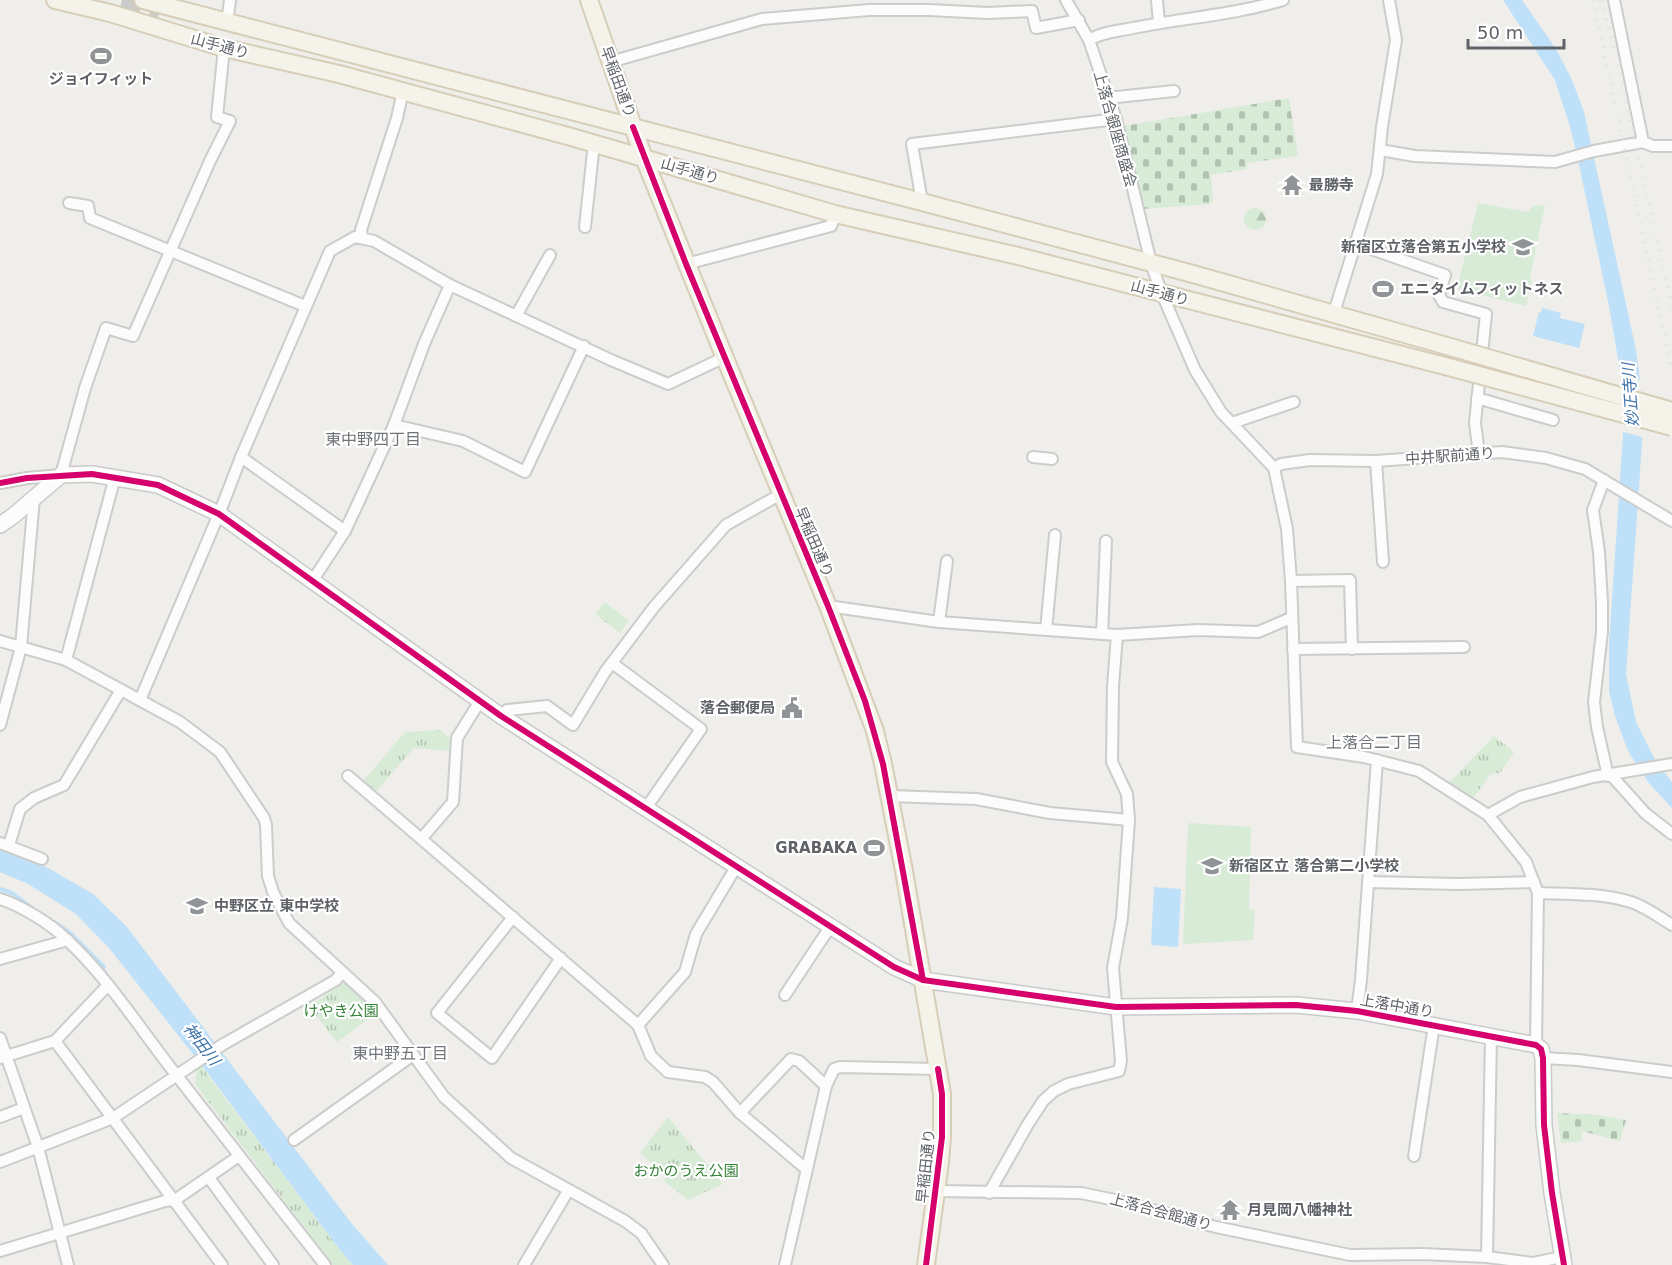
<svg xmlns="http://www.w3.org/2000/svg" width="1672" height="1265" font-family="'DejaVu Sans','Noto Sans JP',sans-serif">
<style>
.forest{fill:url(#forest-firs)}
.cemetery{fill:url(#cemetery-stones)}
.park{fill:url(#park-tufts)}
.pitch{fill:#d8ebd6}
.water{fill:#bfe0f9}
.pier{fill:#efeeea}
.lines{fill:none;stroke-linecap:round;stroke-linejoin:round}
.stream{stroke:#bfe0f9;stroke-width:4}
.highway-tunnel{stroke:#cbcbca;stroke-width:20;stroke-dasharray:20 10;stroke-linecap:butt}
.street-casing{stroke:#cbcccc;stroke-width:14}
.secondary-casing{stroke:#cacacb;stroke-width:18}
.primary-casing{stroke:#d7ceb8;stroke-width:20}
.street{stroke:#fdfcfc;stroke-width:10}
.secondary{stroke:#fdfcfc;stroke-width:15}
.primary{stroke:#f4f2e9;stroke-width:16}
.rail{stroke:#e4e4e4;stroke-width:4;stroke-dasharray:1.5 8;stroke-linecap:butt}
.primary-bridge-casing{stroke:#d7ceb8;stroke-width:20;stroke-linecap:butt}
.primary-bridge{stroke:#f4f2e9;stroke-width:16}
.cycleway-casing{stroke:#fff;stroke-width:10}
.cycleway{stroke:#d6006c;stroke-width:6}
.labels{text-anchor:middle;stroke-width:4.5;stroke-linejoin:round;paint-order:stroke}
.street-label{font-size:15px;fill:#5f6368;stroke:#fff}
.poi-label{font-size:15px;font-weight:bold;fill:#5f6368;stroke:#fff;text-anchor:start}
.park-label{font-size:15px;fill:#348238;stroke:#fff}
.water-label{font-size:16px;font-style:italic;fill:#4174aa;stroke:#fff}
.neighbourhood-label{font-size:16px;fill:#70757a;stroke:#fff}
</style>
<defs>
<pattern id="forest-firs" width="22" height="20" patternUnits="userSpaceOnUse" patternTransform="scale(1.5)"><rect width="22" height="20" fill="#d8ebd6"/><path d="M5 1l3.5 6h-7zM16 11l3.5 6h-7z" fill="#b2c2b1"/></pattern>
<pattern id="cemetery-stones" width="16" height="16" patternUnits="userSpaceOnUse" patternTransform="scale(1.5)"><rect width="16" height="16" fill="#d8ebd6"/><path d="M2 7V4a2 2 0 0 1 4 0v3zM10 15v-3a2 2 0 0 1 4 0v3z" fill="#b2c2b1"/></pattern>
<pattern id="park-tufts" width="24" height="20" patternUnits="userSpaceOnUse" patternTransform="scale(1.5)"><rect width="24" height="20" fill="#d8ebd6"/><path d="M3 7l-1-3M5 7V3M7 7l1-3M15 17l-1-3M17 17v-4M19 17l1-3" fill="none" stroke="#b2c2b1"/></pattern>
</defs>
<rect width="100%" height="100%" fill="#efeeea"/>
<circle class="forest" cx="1255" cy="219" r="11"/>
<g class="cemetery">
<polygon points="1289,98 1298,156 1247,163 1247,169 1211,175 1213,200 1210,204 1143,209 1124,126"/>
<polygon points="1557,1113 1597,1115 1626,1120 1620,1141 1582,1131 1582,1141 1561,1143"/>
</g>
<g class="park">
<polygon points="605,602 629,621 620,633 595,614"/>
<polygon points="440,730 450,738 449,751 414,748 376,791 363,781 405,732"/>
<polygon points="1494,736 1514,752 1500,773 1491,774 1474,797 1450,784 1451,781"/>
<polygon points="345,982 376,1013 337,1042 309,1006"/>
<polygon points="201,1066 340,1250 353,1265 333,1265 195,1084 197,1070"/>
<polygon points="668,1117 723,1184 688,1200 664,1181 666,1176 640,1153"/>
</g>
<g class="pitch">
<polygon points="1478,203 1528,212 1533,206 1545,205 1530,278 1532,279 1526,306 1457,289"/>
<polygon points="1188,823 1251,827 1249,909 1255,910 1253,940 1183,944"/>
</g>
<g class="water">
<polygon points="1503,0 1522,0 1556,49 1572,80 1584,112 1636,350 1641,386 1643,429 1626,674 1636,722 1656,762 1672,782 1672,808 1648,782 1628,751 1615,716 1609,691 1609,645 1623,435 1622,382 1609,306 1578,160 1571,130 1555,80"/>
<polygon points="1542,308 1561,313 1560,318 1585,324 1579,348 1533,336 1539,312 1541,313"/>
<polygon points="0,847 48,868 93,894 127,927 352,1224 388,1265 353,1265 340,1250 197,1059 109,948 76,914 28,884 0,872"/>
<polygon points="1154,887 1181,889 1178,947 1151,945"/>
</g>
<polygon class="pier" points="1617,374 1644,381 1645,438 1620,431"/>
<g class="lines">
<g class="stream">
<polyline points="0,889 12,893 32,908"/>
<polyline points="54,922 70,933 104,967"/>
</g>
<polyline class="highway-tunnel" points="122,0 160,10"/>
<defs>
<g id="street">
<polyline points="1066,0 1089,40 1116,119 1151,263 1162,294 1195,370 1221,412 1274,468 1287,529 1291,581 1297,747 1364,757 1419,771 1488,815 1526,862 1538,893 1536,1045"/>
<polyline points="1157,0 1159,23"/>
<polyline points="1614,0 1643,142"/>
<polyline points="227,23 230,0"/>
<path d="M1089,40C1101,32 1119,31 1133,28C1183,18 1234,15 1283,0"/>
<polyline points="610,62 762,19 869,10 929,10 987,13 1032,11 1036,28 1079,20"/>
<polyline points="1107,98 1174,91"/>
<polyline points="1380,150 1415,156 1555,162 1594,151 1643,142 1653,146 1672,146"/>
<polyline points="922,202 912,144 1116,119"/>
<polyline points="69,203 88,206 90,218 305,306"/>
<polyline points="585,227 594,143"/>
<polyline points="362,237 361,230 397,118 403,91"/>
<polyline points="1354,243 1445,275 1439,295 1443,302 1486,314 1475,423 1479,454"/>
<polyline points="686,264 831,226 835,214"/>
<polyline points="516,316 550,255"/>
<polyline points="1333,316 1377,174 1382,127 1396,40 1389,0"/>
<polyline points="1477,398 1553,420"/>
<polyline points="1232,423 1294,402"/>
<polyline points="394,425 463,441 525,472 584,346"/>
<polyline points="241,457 345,531"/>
<polyline points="1033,457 1052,459"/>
<polyline points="1376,461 1383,562"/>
<polyline points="1274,468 1281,464 1310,460 1376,461 1502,452 1546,458 1585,469 1672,521"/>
<polyline points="1604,480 1593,510 1599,552 1602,602 1602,632 1594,702 1597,727 1608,776"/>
<polyline points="0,483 27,478 61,475 85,388 106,328 133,336 210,161 230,121 217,117 224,48"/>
<polyline points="313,580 345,531 359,501 394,425 424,344 450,285"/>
<polyline points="1291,581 1350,580 1352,649"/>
<polyline points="828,606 939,622 947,561"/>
<polyline points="939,622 1117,635 1198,630 1258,632 1291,618"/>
<polyline points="1046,630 1055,535"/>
<polyline points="1102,634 1106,541"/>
<polyline points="0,641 66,660 180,722 220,752 264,818 266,825 268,876 273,892 289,923 375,1002 444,1097 511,1158 625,1221 641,1233 663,1265"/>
<polyline points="1293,649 1464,647"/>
<polyline points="66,660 115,477"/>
<polyline points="612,663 701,729 646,808"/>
<polyline points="140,700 221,509 241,457 330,251 355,237 374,241 450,285 611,360 668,384 725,357"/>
<polyline points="501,716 507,710 547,706 573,725 605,672 654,607 726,525 781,494"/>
<polyline points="0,725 21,647 34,498"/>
<polyline points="1611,775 1645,813 1672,834"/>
<polyline points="348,776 638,1025 651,1056 668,1072 705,1077 713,1082 740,1113 806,1169"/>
<polyline points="890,796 976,799 1050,813 1129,820"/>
<polyline points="1488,815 1520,797 1593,777 1672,764"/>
<polyline points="422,838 453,802 457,738 480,701"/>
<polyline points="0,843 42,859"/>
<polyline points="9,845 20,809 34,798 64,785 121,690"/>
<polyline points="1368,882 1458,884 1534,882"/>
<path d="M1538,893C1569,894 1601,893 1631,902C1646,907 1659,917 1672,925"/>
<path d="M0,899C20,905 51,924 66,939C105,975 135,1021 167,1063C220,1131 272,1198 325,1265"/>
<polyline points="513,917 437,1013 492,1058 561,958"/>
<polyline points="0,959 68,940"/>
<polyline points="785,995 830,927"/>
<polyline points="1357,1011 1361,980 1377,760"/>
<polyline points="638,1025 685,972 696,934 736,867"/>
<polyline points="0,1038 38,1147 68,1265"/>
<polyline points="55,1041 222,1265"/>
<polyline points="0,1058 55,1041 108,985"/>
<polyline points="1543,1058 1578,1060 1672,1072"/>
<polyline points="740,1113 791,1059 799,1061 826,1086"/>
<polyline points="0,1117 24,1108"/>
<polyline points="294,1140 413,1055"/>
<polyline points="1414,1156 1434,1025"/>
<polyline points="0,1162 113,1118 222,1045 336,980 342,972"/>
<polyline points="209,1178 273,1265"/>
<polyline points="936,1191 1081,1193 1115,1200 1216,1227 1350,1255 1423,1254 1487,1257 1533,1263 1562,1257"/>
<polyline points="989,1193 1028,1124 1043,1101 1054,1091 1068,1084 1119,1071 1121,1061 1113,968 1122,918 1129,820 1127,794 1112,762 1113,686 1117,635"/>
<polyline points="0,1251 165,1201 175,1200 239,1156"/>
<polyline points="1487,1257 1491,1036"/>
<polyline points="524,1265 568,1191"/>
<polyline points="785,1265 826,1086 834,1069 840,1067 938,1069"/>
</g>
<polyline id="secondary" points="0,525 13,516 61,475 92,474 158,485 219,514 501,716 894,967 923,980 1116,1007 1296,1005 1357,1011 1536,1045 1541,1049 1543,1058 1544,1125 1552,1193 1564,1265"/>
<g id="primary">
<polyline points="55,0 110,13 224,48 339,74 575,138 835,214 1018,256 1445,366"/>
<polyline points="143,0 922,202 1193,274 1447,346"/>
<polyline points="589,0 644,158 729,368 828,606 875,731 883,764 904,871 942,1094 942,1137 940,1162 926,1265"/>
</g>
</defs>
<use href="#street" class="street-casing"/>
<use href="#secondary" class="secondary-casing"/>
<use href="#primary" class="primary-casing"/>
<use href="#street" class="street"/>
<use href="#secondary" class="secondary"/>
<use href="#primary" class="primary"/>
<g class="rail">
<polyline points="1593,0 1672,370"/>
<polyline points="1601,0 1617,59 1672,308"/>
</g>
<defs>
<g id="primary-bridge">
<polyline points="1447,346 1672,411"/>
<polyline points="1445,366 1672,427"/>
</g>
</defs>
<use href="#primary-bridge" class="primary-bridge-casing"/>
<use href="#primary-bridge" class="primary-bridge"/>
<defs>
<g id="cycleway">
<polyline points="633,127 686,264 828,606 865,701 883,764 923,980"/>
<polyline points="0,483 27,478 92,474 158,485 219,514 501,716 894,967 923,980 1116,1007 1296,1005 1357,1011 1536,1045 1541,1049 1543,1058 1544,1125 1552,1193 1564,1265"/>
<polyline points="926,1265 942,1137 942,1094 938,1069"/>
</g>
</defs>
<use href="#cycleway" class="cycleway-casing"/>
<use href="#cycleway" class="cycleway"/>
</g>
<defs>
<symbol id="stadium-bare" viewBox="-9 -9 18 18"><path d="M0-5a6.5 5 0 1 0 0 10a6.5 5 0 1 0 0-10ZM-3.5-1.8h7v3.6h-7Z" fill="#919496" stroke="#fff" stroke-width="2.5" paint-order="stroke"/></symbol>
<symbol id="temple-bare" viewBox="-9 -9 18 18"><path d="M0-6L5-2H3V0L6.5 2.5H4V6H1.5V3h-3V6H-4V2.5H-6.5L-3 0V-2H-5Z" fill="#919496" stroke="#fff" stroke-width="2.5" paint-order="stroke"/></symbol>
<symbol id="school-bare" viewBox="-9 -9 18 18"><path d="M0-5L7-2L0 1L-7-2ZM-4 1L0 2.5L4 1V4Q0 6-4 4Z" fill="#919496" stroke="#fff" stroke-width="2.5" paint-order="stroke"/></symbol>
<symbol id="civic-bare" viewBox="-9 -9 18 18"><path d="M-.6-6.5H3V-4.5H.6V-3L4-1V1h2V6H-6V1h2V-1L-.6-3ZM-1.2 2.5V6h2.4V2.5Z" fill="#919496" stroke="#fff" stroke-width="2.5" paint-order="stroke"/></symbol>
</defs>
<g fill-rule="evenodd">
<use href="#stadium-bare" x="86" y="41" width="30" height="30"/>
<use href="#temple-bare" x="1277" y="170" width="30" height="30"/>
<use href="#school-bare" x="1508" y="232" width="30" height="30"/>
<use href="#stadium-bare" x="1368" y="274" width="30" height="30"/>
<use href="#civic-bare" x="777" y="693" width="30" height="30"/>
<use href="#stadium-bare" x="859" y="833" width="30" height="30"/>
<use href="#school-bare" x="1197" y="851" width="30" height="30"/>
<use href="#school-bare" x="182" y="891" width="30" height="30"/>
<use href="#temple-bare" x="1215" y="1195" width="30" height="30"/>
</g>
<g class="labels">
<g class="street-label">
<text transform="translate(220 46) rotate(15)" y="5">山手通り</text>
<text transform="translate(618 82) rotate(70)" y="5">早稲田通り</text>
<text transform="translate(1115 129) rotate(74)" y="5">上落合銀座商盛会</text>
<text transform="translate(690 171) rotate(16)" y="5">山手通り</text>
<text transform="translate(1160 293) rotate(15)" y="5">山手通り</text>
<text transform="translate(1450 456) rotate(-4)" y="5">中井駅前通り</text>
<text transform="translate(814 542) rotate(67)" y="5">早稲田通り</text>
<text transform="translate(1397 1006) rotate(10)" y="5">上落中通り</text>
<text transform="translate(926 1166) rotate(-84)" y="5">早稲田通り</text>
<text transform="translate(1161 1212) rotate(15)" y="5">上落合会館通り</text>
</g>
<g class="poi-label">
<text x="101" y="84" text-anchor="middle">ジョイフィット</text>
<text x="1309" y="190">最勝寺</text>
<text x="1506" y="252" text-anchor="end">新宿区立落合第五小学校</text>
<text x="1400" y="294">エニタイムフィットネス</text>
<text x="775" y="713" text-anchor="end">落合郵便局</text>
<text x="857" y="853" text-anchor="end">GRABAKA</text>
<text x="1229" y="871">新宿区立 落合第二小学校</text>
<text x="214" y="911">中野区立 東中学校</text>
<text x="1247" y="1215">月見岡八幡神社</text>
</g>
<g class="park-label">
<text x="341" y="1016">けやき公園</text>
<text x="686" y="1176">おかのうえ公園</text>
</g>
<g class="water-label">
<text transform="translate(1630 395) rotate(-94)" y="6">妙正寺川</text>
<text transform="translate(202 1044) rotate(52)" y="6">神田川</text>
</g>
<g class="neighbourhood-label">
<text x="373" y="445">東中野四丁目</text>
<text x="1374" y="748">上落合二丁目</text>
<text x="400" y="1059">東中野五丁目</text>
</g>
</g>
<path d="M1468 39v9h96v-9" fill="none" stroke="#5f6368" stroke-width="3"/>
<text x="1477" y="39" font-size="18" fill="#5f6368" stroke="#ffffff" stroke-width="4.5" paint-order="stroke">50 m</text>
</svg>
